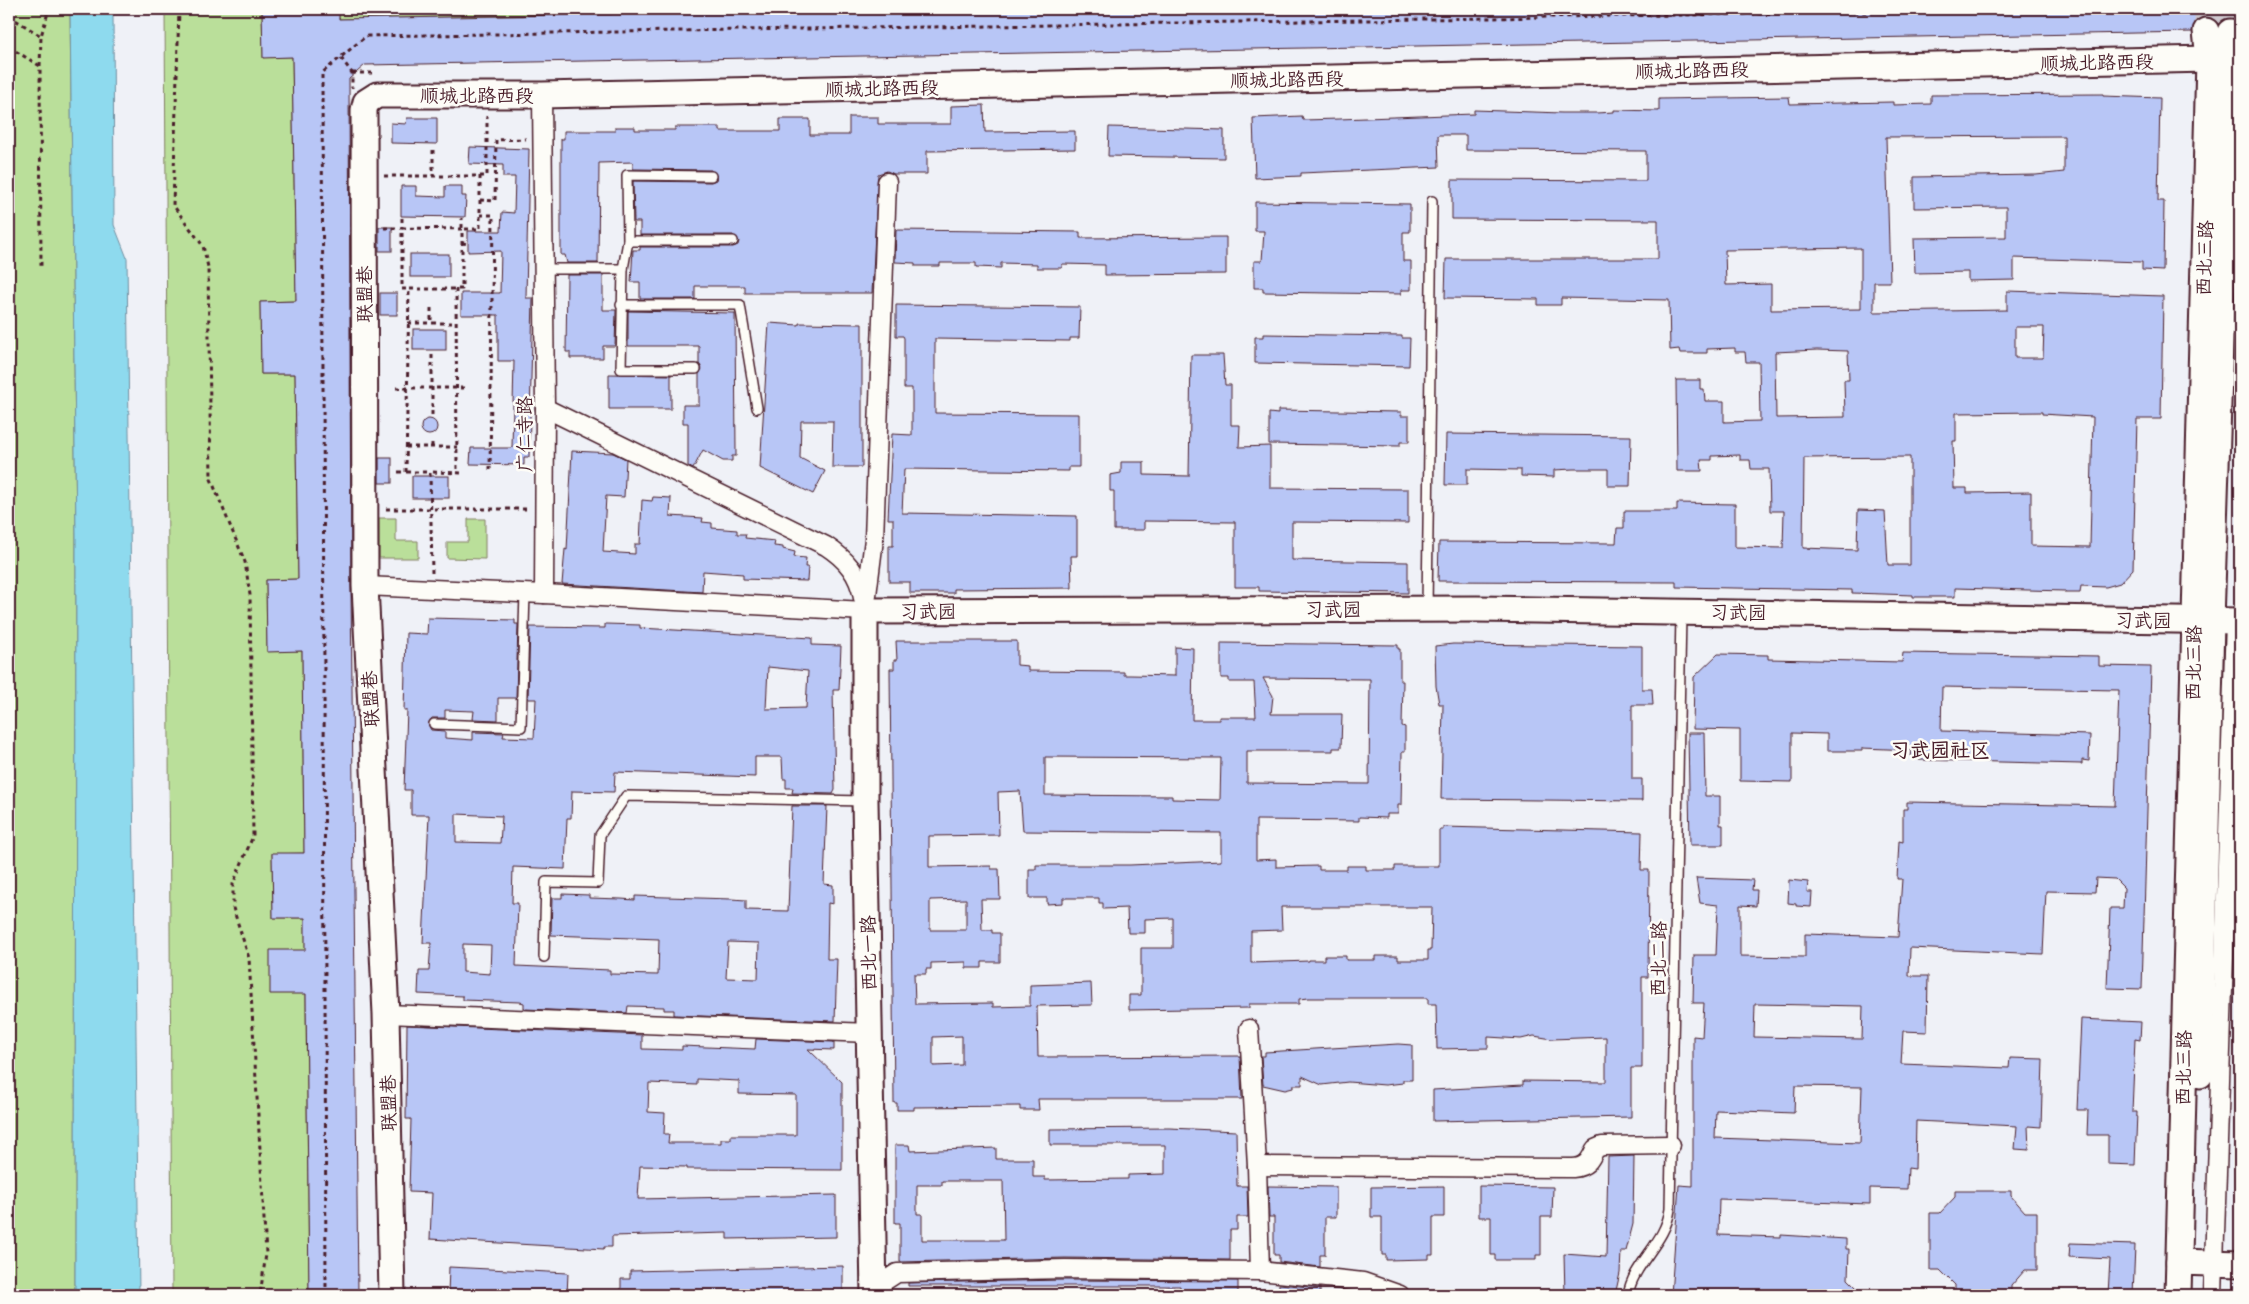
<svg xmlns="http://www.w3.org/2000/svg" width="2249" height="1304" font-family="'Comic Neue','LXGW WenKai TC',sans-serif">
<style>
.green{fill:#badf9a;stroke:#827f62}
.water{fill:#8edaee;stroke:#738fa0}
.building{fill:#b8c6f6;stroke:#4a1f2b;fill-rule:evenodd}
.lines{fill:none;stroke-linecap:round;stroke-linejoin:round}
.secondary-tunnel{stroke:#cec7ce;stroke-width:25;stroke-dasharray:25 12;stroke-linecap:butt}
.lane-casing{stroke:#4a1f2b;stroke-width:12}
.street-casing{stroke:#4a1f2b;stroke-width:21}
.secondary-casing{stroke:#4a1f2b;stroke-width:29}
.path{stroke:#4a1f2b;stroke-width:3;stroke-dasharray:4 4;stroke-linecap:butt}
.lane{stroke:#fdfcf7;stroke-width:9}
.street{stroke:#fdfcf7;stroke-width:18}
.secondary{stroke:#fdfcf7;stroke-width:25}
.labels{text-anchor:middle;stroke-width:5;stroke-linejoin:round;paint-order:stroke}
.street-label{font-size:19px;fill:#4a1f2b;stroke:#fdfcf7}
.neighbourhood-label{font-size:20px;font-weight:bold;fill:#4a1f2b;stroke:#fdfcf7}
</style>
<rect width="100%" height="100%" fill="#eff1f7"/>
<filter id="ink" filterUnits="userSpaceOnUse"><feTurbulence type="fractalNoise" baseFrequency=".02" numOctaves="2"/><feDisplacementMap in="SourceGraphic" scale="10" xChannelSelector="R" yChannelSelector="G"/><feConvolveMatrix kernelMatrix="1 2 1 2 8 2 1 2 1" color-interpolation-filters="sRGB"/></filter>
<g filter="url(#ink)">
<g class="green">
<polygon points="9,9 70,9 76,536 75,1295 9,1295"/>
<polygon points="165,9 262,9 263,57 292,57 296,301 260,302 261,374 295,374 298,579 266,580 267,651 302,651 304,853 272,854 273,918 305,918 309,1295 172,1295"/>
<polygon points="339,9 612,9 612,14 339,19"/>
<polygon points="663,9 884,9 663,12"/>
<polygon points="379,518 396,518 396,541 418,541 418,558 379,558"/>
<polygon points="468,519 485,519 485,559 447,558 447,542 468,542"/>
</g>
<polygon class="water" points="70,9 113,9 114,225 127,258 139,1295 75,1295 76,536"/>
<g class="building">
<polygon points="262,9 339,9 339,19 612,14 612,9 663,9 663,12 884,9 2240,9 2240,23 2230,18 2218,24 2212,18 2204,17 2197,20 2192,32 365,65 349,79 351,586 358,1295 309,1295 306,994 270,994 270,950 305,950 305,918 273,918 272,853 304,853 302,651 267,652 266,580 298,579 295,374 261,374 260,302 296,301 292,57 263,58"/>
<path d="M2103,94V96L2160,98L2158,201H2164L2163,271L2142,270V262L2014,258V280L1968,281V272L1915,273L1914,238L2006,237V207L1914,208V177L2036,175L2064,172V136L1886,137L1890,282H1874V312L2007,310V291L2163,296L2161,419H2137L2133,569L2120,583L2106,587L2081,586L2080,593H2065V591L1955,588V597H1913V595L1852,593V590L1676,587V582L1438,581L1439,542L1616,543L1617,528H1624V511H1677V503L1735,504V547L1783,548L1784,511H1770L1769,469H1751L1750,460H1740V455L1712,456V460H1701L1702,471H1677L1676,380H1700V389H1704L1705,401H1724V422L1760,421L1759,362H1746L1745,352H1735V348L1707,349V353H1680L1679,349L1670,350L1669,300L1561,298V305H1538V299L1445,298L1446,259H1658V220L1452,219V180L1646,181V151L1466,150V135H1438L1439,167L1301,173V176L1255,178L1253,118L1302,116L1303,120L1339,119L1474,114V110L1562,113H1596L1614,112V110L1659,111V99L1789,97L1790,104L1893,102V105L1931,104V95ZM1861,248V309L1771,310V284L1726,285L1725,250ZM2015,327H2044L2043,358H2015ZM1817,350L1848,351L1849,380H1844L1845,417L1776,418L1775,352ZM2042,412V414L2058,415L2093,417L2090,547L2031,546V492L1967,493V488H1954L1953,441H1956V413ZM1910,457V565H1888L1885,511L1858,510L1857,550L1803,548L1804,458Z"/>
<polygon points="984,105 985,132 1075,131 1075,149 927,151 927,174 894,174 887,171 878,174 872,293 745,293 745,286 695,286 695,299 640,299 640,282 631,282 633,250 640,250 640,247 733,247 738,245 739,241 733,235 640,235 640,222 634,222 633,181 711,182 716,180 717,176 711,170 633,169 633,162 599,163 598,263 567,263 565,255 561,255 561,139 564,139 564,131 615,131 615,127 635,127 635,130 675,130 675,127 720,127 720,131 780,131 780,119 810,119 810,135 849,135 849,117 878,117 878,124 951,124 951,106"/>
<polygon points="407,118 437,118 437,144 391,143 391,123 406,124"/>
<polygon points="1109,127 1224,130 1224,158 1108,156"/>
<polygon points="470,147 529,149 526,298 533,298 529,457 524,457 524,465 470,464 471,448 512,448 514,361 498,361 498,315 461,315 461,293 500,293 501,251 468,252 468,231 501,231 502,212 514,213 515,177 503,177 503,165 469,164"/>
<polygon points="401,186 416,186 416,196 445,197 445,186 462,186 462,196 466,196 465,217 401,216"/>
<polygon points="1255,202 1410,204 1410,232 1403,232 1403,261 1411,261 1411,290 1401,290 1401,294 1263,292 1263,288 1254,288 1254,261 1262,261 1264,231 1255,231"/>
<rect x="379" y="227" width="13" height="24"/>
<polygon points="896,230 1080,232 1080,238 1226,237 1226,274 1105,275 1105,265 1062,264 1062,268 1037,268 1037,264 1001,263 1001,268 976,267 976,263 940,263 940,266 915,266 915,263 895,262"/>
<rect x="410" y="254" width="39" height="23"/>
<polygon points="567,275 603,275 603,310 616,310 615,346 603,346 603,358 570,358 570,352 566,352"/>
<rect x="380" y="293" width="17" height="22"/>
<polygon points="896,305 1080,307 1079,338 1070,338 1070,341 935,339 935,413 1079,414 1079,467 1069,467 1069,471 904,469 902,513 1077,516 1077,556 1071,556 1072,588 954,589 954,593 910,593 910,582 889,582 889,546 893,546 893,519 888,519 892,434 912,435 912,388 904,388 904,338 903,336 896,336"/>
<polygon points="628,311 735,313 736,456 732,456 732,461 723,461 703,450 693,469 688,466 688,423 683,423 683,405 699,405 699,374 702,369 699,364 699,346 628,346"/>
<polygon points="769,323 799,325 799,323 862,324 862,467 832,467 833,421 801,421 800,458 825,471 813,494 760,468"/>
<rect x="413" y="329" width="33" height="21"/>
<polygon points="1263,334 1402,336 1402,338 1410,338 1409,366 1255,363 1255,337 1263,337"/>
<polygon points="1191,355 1223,355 1225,385 1231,385 1231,425 1240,425 1239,447 1270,446 1270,488 1408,489 1408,523 1292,522 1292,560 1408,562 1408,593 1259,591 1259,587 1235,587 1235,522 1144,521 1144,530 1114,530 1114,491 1110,491 1110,475 1121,473 1121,462 1144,462 1144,475 1189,476"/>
<polygon points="609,374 671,375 671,409 609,409"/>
<polygon points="1278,410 1401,412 1401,416 1409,416 1409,442 1400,442 1400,446 1269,444 1269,413 1278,414"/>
<circle cx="429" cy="427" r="8"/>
<polygon points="1446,434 1631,436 1630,486 1608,486 1608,469 1573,469 1554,470 1554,477 1521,476 1521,470 1467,469 1467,485 1445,485"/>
<polygon points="572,451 613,453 626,459 624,497 606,496 603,552 635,554 635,544 640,544 642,500 652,501 653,497 671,498 670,516 703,518 702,522 712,523 712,528 737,530 737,534 746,534 745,538 775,541 774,546 783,547 783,549 795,552 794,557 806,558 805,567 808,567 807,581 743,579 743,574 703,571 702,592 562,584 565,549 567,550"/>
<rect x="379" y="458" width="13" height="25"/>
<rect x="412" y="476" width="37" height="22"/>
<path d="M428,618L515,620V624H518L516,698H498V720L473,719L474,711L445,710V718H432L428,724L431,730L445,731V738L473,740V732L504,733L503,737L534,738L536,699H528L530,627L605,628V624L640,625V628L812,638V645L841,646L839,690H833L835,790L833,794L792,793L793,788H786V779H783L782,757H755V777L615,772L614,792L572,791L571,818H567L565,869L513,867L512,903H518L516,966L610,970V974L658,975L659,939L551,935L552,898H562V894L589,895V898L621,899L635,900V896L731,899L746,900V910L788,911L792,806H827L824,884L833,885V904L828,903L827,959H837L835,1021L674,1015V1010H664V1007L628,1006L627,1013L524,1009V1003L520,1002L463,1000V996L418,994L419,971H429L431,943H423L429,815H411V790H404L407,710H404L406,633L427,634ZM768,667L808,671L806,708L766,709ZM456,814L502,816L500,843L456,842ZM728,942L759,943L758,979L726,978ZM463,944L491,945L490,974L463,972Z"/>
<path d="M896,641H1017V665L1028,666V671L1124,672V675H1130L1175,676V647L1193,648L1192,720H1219V717H1256L1254,682H1229V678H1221V643L1398,645V649H1400V681H1403L1402,726L1405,727V752H1402L1401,805H1398V814H1387V818L1359,817V821L1256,820V860L1276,859V867L1319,866V870H1347V866H1366V870H1395V866H1439V830H1443V827L1642,832L1641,870H1649L1648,977H1642V1068H1631V1117L1433,1121V1090L1523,1085V1081L1606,1082V1037L1552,1039L1534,1036L1521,1039L1488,1037V1048L1437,1049L1436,1004H1428V998H1308L1299,999V1004H1249V1008L1129,1010V995H1141V948H1173V918L1145,919V933H1128L1127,908L1103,909V903H1099V898H1063V903L1047,904V898H1029V869H1036V865H1130L1221,861V833L1023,831L1020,791L998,792L999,835L929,836V867L991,866V869H999L1000,899H981L982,930H992V933H1000V962H982V968H966V962L931,963V969H926V974H914L915,1004L993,1003V1007L1030,1006V985L1091,983L1092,1005L1037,1006L1038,1057L1240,1056L1242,1099H1038L1039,1110H1020V1106L914,1107V1110H897V1103H894L890,669H894V660H897ZM1263,678L1370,679L1369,784L1247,783V751H1333V748H1341L1342,714H1271L1273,696ZM1045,757L1221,758L1220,800L1172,799V796L1045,795ZM966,899V930H930V900ZM1281,907H1432L1431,950H1428V960H1398V956H1375V960H1346V956H1324V960H1309V961L1251,963V931L1282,930ZM962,1036V1065L933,1066V1037Z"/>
<polygon points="1453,644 1642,646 1642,689 1652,689 1653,705 1632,705 1632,779 1642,779 1642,801 1441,799 1443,704 1439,704 1436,686 1435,646"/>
<path d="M1903,653L2099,656V666L2151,667L2142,989L2107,988L2110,908H2123L2124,888L2115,879L2096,878L2095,892L2046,891L2043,954L1910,948L1909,976H1928L1927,1032L1903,1031L1901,1064L2009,1068L2010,1058L2043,1059L2041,1127L2028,1126L2029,1150L2015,1149L2017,1126L1916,1121L1915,1169L1908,1168L1907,1189L1870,1188V1204L1719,1199L1718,1235L1781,1237V1235L1846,1239V1249H1849L1848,1279L1864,1295H1671L1679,1185L1693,1186V1036L1702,1037L1704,1003H1693L1694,955H1716L1718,905L1700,903L1696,878L1753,880L1752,890H1757L1756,906L1740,905V956L1805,957V934L1898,937L1902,879H1897L1899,841L1903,842V809H1907V802L2115,806L2119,690L1942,687L1941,731L2090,735L2089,761L2082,760V764L1919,760V757H1911L1912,750L1862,748V751H1827V734L1792,733V782L1740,781V730L1693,729L1694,677L1718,654L1768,655V659L1902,662ZM1755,1004L1863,1006L1862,1039L1754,1037ZM1795,1086L1862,1087L1860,1143L1715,1138L1716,1110L1794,1113Z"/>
<polygon points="1688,733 1704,733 1705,796 1720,796 1720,825 1723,825 1723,845 1690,845"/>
<polygon points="1789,880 1808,882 1807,892 1812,892 1811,907 1796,906 1796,904 1788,903"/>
<polygon points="2081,1019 2141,1022 2140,1040 2135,1039 2132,1112 2137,1112 2135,1165 2108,1164 2108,1135 2087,1135 2088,1110 2077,1110"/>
<path d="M407,1025L642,1035V1049L682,1050V1046L755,1049L756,1039L834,1042V1050L808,1049L842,1082V1170L687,1169V1167L640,1166L638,1199L836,1195V1237L727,1239V1233L612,1236V1247H604V1249L430,1239L432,1193L409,1192L411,1119H406ZM697,1079L739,1081V1094L796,1095V1135H731V1139H721V1143H668L669,1134H664L665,1113L648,1112L649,1083L697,1085Z"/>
<polygon points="1398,1044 1412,1045 1412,1080 1403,1080 1403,1083 1385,1085 1348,1082 1322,1085 1302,1076 1302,1085 1293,1085 1293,1088 1285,1090 1263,1085 1261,1056 1265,1056 1265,1052"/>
<path d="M1169,1128L1236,1131L1237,1186H1247L1248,1217H1237V1230H1230V1260L1065,1258L900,1262V1223H895V1145H909L910,1151L996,1148V1159H1033V1177H1045V1180L1128,1179V1175L1165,1174V1145H1050V1129ZM942,1181H1003L1004,1240H922V1214H917V1185H942Z"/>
<polygon points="1634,1156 1633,1224 1626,1251 1621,1251 1620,1273 1615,1295 1565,1295 1564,1254 1606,1257 1608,1157"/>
<polygon points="1268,1186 1336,1187 1336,1217 1325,1217 1325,1255 1320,1255 1320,1267 1279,1262 1279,1255 1274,1255 1274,1217 1269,1217"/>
<polygon points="1444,1186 1444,1217 1433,1217 1433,1255 1429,1255 1429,1259 1386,1260 1386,1255 1382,1255 1382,1217 1371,1217 1371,1187"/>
<polygon points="1479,1186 1553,1187 1552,1217 1541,1217 1541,1255 1536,1255 1536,1260 1495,1260 1495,1255 1491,1255 1491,1217 1479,1217"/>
<polygon points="1955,1191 2011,1191 2011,1196 2025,1212 2037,1212 2037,1270 2025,1270 2011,1286 2011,1295 1955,1295 1955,1285 1940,1270 1930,1270 1930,1213 1940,1213 1955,1197"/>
<polygon points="2070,1243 2135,1245 2133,1295 2108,1295 2110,1259 2069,1257"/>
<polygon points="843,1266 843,1295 621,1295 621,1279 630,1279 630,1271"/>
<polygon points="449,1267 568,1273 567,1295 448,1295"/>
<polygon points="1065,1280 1238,1281 1238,1295 1180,1295 1180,1286 908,1286 908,1283"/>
<polygon points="1279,1284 1320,1288 1320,1295 1279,1295"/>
</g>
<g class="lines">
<g class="secondary-tunnel">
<polyline points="2206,31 2208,9"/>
<polyline points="2230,32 2231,9"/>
</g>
<defs>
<g id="lane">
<polyline points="628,241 733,241"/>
<polyline points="544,269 623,269"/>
<polyline points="621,305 740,305 757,408"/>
<polyline points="696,369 621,369 623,269 628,241 627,175 711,176"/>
<polyline points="1427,609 1432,201"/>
<polyline points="434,724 521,727 525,593"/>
<polyline points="544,957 546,882 598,883 600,835 626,796 864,801"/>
<path d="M1628,1295C1633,1263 1666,1243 1670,1209L1681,614"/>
</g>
<g id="street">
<path d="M545,408L826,546C846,559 859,574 863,598"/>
<polyline points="365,586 544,594 545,408 542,95"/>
<polyline points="544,594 865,611"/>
<polyline points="865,611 874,539 887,182"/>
<polyline points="386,1014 869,1033"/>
<polyline points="1249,1029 1257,1166 1260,1271"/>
<path d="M1257,1166L1573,1168C1586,1167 1590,1161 1595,1149L1602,1146L1671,1145"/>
<polyline points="874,1288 897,1273 1065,1269 1260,1271 1363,1282 1400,1295"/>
<polyline points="2213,1295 2235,621"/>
</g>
<g id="secondary">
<polyline points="2200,1075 2211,621 2230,32"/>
<polyline points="2179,1262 2240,1264"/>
<polyline points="392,1295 386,1014 365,586 364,110 366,102 377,95 542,95 2209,59"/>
<polyline points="874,1295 865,801 865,611 1477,609 2240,621"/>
<polyline points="2178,1295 2209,59 2206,31"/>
</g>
</defs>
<use href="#lane" class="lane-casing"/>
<use href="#street" class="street-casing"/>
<use href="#secondary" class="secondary-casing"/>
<g class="path">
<polyline points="179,9 173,205 203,246 208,267 211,479 245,562 250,595 253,836 233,884 233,908 249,958 266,1254 260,1295"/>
<polyline points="9,16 41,36 47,16 47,9"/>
<polyline points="9,47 40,66 41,268"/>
<polyline points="341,58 352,73 352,88"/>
<polyline points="40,66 41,36"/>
<polyline points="352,73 374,73"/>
<polyline points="433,150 433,176"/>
<polyline points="384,176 480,176 480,229 462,229 462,218"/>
<polyline points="480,176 487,176 487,116"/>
<polyline points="480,200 495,201 496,140 526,139"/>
<polyline points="480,215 493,215 490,472"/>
<polyline points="384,228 402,228 402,217"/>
<polygon points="402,228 462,229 462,289 402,289"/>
<polyline points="462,243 469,244"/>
<polyline points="456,289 457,473"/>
<polyline points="431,308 431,323"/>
<polyline points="408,323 456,323"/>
<polyline points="432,355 432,418"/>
<polyline points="396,388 466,388"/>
<polyline points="406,447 457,447"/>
<polyline points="432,447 432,441"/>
<polyline points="398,472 430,472"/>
<polyline points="406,472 409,289"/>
<polyline points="386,509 527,509"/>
<polyline points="432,573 430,472 461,473"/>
<polyline points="326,1295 322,73 366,36 2052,9"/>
</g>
<use href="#lane" class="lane"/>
<use href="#street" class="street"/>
<use href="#secondary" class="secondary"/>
</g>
</g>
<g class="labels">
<g class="street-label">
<text transform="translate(2097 62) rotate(-1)" y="7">顺城北路西段</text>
<text transform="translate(1692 70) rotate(-1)" y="7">顺城北路西段</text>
<text transform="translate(1287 79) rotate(-1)" y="7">顺城北路西段</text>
<text transform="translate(882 88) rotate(-1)" y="7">顺城北路西段</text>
<text x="477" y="102">顺城北路西段</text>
<text transform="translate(2204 258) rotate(-88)" y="7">西北三路</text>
<text transform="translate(364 294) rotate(-90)" y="7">联盟巷</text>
<text transform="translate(524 434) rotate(-90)" y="7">广仁寺路</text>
<text x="1333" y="616">习武园</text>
<text x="928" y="618">习武园</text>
<text transform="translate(1738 612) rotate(1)" y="7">习武园</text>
<text transform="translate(2143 620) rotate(1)" y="7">习武园</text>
<text transform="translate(2193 663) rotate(-89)" y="7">西北三路</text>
<text transform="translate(370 699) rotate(-93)" y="7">联盟巷</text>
<text transform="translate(868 953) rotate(-91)" y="7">西北一路</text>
<text transform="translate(1658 959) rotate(-89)" y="7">西北二路</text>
<text transform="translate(2183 1068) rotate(-89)" y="7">西北三路</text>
<text transform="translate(388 1103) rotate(-91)" y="7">联盟巷</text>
</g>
<g class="neighbourhood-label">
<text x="1940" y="757">习武园社区</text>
</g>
</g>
<rect width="2249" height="1304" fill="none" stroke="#fdfcf7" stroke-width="30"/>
<rect x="15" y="15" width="2219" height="1274" fill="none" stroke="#4a1f2b" stroke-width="2" filter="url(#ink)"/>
</svg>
